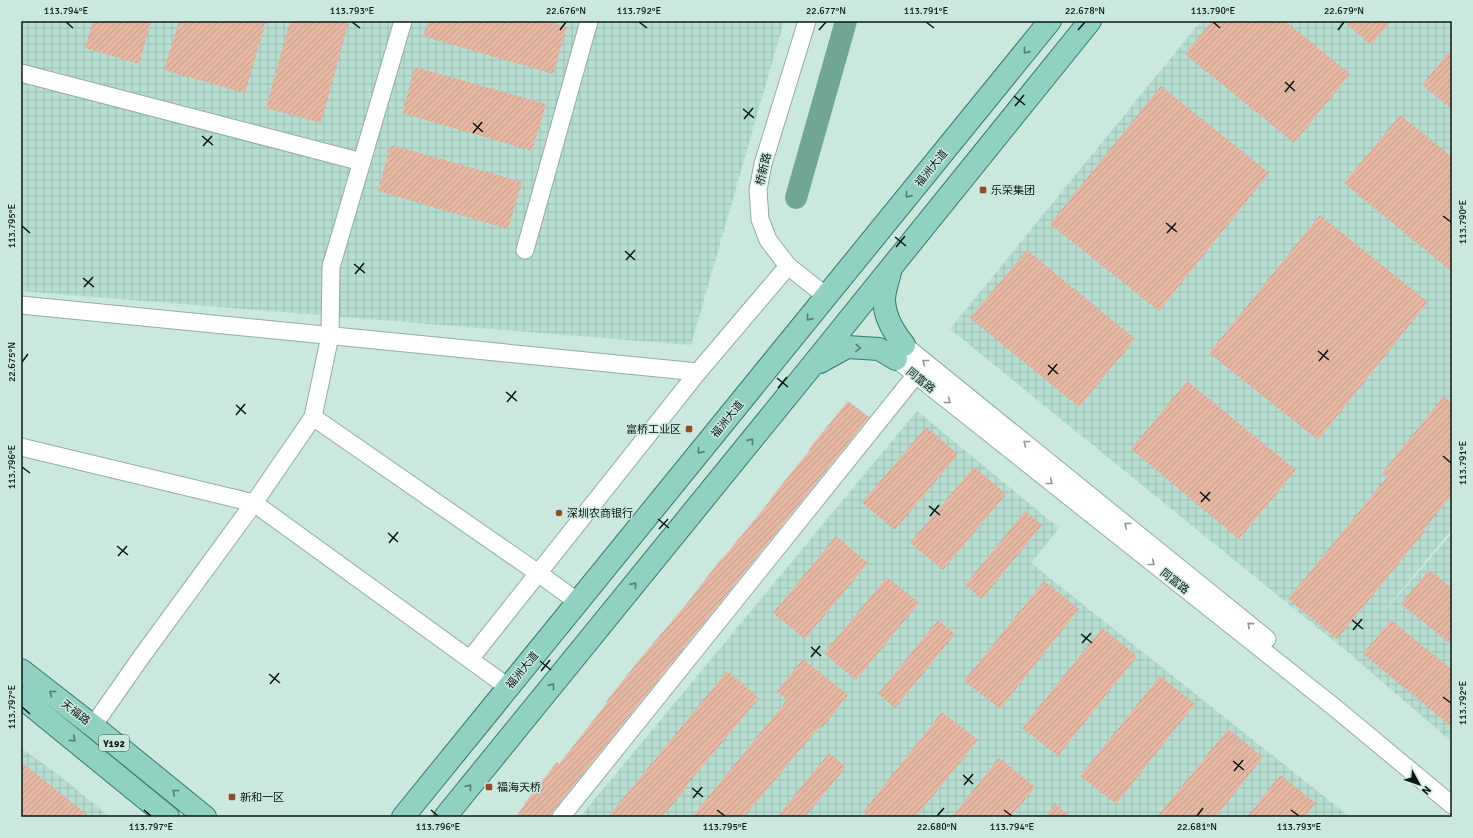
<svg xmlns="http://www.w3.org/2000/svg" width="1473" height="838" font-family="Signika,'Noto Sans SC',sans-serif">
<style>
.industrial{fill:url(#industrial-grid)}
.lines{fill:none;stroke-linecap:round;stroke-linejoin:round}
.river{stroke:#70a696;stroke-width:22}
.building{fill:url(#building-hatch)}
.minor-casing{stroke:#91ada4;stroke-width:19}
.major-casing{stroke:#337b69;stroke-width:24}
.minor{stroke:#fff;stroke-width:17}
.major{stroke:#91d1c1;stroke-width:22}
.oneway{stroke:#557d73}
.oneway2{stroke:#919695}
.ticks{fill:none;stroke:#0b1613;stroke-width:1.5}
.poi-dot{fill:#924a27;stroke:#cae8de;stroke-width:1.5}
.labels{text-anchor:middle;stroke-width:3;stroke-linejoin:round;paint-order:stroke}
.shield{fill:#cae8de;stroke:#445550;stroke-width:1}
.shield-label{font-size:10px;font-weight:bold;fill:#0b1613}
.street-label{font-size:11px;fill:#0b1613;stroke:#cae8de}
.poi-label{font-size:11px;fill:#0b1613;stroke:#cae8de;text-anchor:start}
.neatline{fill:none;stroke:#0b1613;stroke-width:1.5}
.ticks-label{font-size:10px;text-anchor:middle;fill:#0b1613}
</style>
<defs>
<pattern id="industrial-grid" width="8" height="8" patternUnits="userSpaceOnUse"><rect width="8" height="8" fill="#b7ded1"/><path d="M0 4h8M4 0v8" fill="none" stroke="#9cbeb3"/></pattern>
<pattern id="building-hatch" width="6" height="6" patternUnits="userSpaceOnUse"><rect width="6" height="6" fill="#e5b6a1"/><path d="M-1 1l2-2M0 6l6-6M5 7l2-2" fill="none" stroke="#c39c8a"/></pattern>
</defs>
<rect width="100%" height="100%" fill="#cae8de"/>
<g class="industrial">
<polygon points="21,21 784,21 691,345 21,291"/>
<polygon points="1201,21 1452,21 1452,529 1374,624 1452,533 1452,742 1350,654 950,329"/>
<polygon points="917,411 1059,528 1031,563 1350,817 580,817"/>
<polygon points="21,748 60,776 110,817 21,817"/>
</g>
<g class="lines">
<polyline class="river" points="796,198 846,21"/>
</g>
<g class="building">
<polygon points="93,21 151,21 139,64 85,48"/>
<polygon points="179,21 266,21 245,93 164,70"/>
<polygon points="290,21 349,21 321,123 266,108"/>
<polygon points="428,21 545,21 567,27 553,74 423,36"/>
<polygon points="1212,21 1285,21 1350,74 1294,143 1185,54"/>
<polygon points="1343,21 1391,21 1371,45"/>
<polygon points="1452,48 1452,109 1422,85"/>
<polygon points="415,67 546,104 532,151 402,113"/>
<polygon points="1161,86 1269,173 1159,311 1050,224"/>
<polygon points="1400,115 1452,157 1452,272 1344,183"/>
<polygon points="391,145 522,182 508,229 378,191"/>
<polygon points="1320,215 1428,302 1318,440 1209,353"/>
<polygon points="1027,250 1135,339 1079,407 970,318"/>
<polygon points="1187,381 1296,470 1239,539 1131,449"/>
<polygon points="1444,396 1452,403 1452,494 1424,530 1425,531 1337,639 1288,599 1387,477 1382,473"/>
<polygon points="848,401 869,417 553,811 551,817 516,817 525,804 524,804 557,762 559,764 607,703 606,702 640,659 688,602 721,559 722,559 770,501 769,501 787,478 810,450 809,449"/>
<polygon points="926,427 958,454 895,530 862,503"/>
<polygon points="974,467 1006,494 943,570 910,543"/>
<polygon points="1025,511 1042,525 982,599 965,585"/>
<polygon points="836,536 868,563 805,639 773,613"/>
<polygon points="1429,570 1452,588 1452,645 1401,604"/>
<polygon points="887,577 919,603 856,680 824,653"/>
<polygon points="1044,581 1079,609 1000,709 964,681"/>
<polygon points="938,620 955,634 895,708 878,694"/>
<polygon points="1391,620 1452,670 1452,727 1363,654"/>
<polygon points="1102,628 1137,656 1058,756 1022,728"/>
<polygon points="803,659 848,695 822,728 820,726 744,817 692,817 787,700 777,691"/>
<polygon points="727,671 759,698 686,786 687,787 662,817 608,817"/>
<polygon points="1160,676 1195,704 1116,804 1080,776"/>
<polygon points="942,712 978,740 916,817 869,817 863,812"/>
<polygon points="1228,729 1263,757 1216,817 1157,817"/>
<polygon points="829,753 846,767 805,817 777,817"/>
<polygon points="999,758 1035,787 1011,817 952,817"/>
<polygon points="21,762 90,817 21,817"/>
<polygon points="1280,775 1316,803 1305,817 1247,817"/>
<polygon points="1055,804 1071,817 1045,817"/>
</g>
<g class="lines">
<defs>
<g id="minor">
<polyline points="807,21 763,164 758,190 760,219 768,240 788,266 826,296"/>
<polyline points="21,73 362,162"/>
<polyline points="525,250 589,21"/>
<polyline points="21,305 698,372"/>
<polyline points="904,345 1267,639"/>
<polyline points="896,359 1334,707 1452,805"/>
<polyline points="313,417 538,573 578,602"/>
<polyline points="21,447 254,503 508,687"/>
<polyline points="470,659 698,372 788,266"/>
<polyline points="93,726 142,656 254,503 313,417 330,336 331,267 403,21"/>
<polyline points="561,817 915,376"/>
</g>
<g id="major">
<path d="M890,272C888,281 884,291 884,300C885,318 893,331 904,345"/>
<polyline points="820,362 847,347 879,349 896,359"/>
<polyline points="21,670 93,726 205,817"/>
<polyline points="21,697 168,817"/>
<polyline points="403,817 1050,21"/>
<polyline points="445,817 810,368 1090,21"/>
</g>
</defs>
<use href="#minor" class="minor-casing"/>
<use href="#major" class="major-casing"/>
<use href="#minor" class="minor"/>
<use href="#major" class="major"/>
</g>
<defs><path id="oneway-chevron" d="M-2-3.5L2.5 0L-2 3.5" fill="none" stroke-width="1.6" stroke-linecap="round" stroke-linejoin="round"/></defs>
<g class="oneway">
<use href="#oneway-chevron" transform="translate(1026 51) rotate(129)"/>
<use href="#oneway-chevron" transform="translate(908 195) rotate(129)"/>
<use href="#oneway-chevron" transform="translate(809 318) rotate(129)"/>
<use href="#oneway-chevron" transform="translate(858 348) rotate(3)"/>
<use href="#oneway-chevron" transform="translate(751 441) rotate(-51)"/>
<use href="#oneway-chevron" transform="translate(700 451) rotate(129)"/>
<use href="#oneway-chevron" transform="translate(634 585) rotate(-51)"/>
<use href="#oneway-chevron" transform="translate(552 686) rotate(-51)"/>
<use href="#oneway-chevron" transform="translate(52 693) rotate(-142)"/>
<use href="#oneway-chevron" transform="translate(73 739) rotate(40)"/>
<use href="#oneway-chevron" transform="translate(469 787) rotate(-51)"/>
<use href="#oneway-chevron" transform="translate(175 792) rotate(-141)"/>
</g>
<g class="oneway2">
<use href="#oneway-chevron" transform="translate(925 362) rotate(-141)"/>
<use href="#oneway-chevron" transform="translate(948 401) rotate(38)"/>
<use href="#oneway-chevron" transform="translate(1026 443) rotate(-141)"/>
<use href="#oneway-chevron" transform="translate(1050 482) rotate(38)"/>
<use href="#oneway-chevron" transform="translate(1127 525) rotate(-141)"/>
<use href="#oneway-chevron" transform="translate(1152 563) rotate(38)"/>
<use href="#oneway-chevron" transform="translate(1250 625) rotate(-140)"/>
</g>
<path class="ticks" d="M66,22L73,28M352,22L360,28M639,22L647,28M926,22L934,28M1213,22L1220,28M560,30L566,22M819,30L826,22M1078,30L1085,22M1338,30L1344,22M1285,82L1295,91M1285,92L1294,81M1014,96L1025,105M1015,106L1024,95M743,109L754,118M744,119L753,108M473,123L483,132M473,133L482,122M202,136L213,145M203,146L212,136M1443,216L1451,222M1166,223L1177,232M22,226L30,233M1167,233L1176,223M895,237L906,246M896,247L905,236M625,251L635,260M626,260L635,250M354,264L365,273M355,274L364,263M83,278L94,287M84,287L93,277M1318,351L1329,360M1319,361L1328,350M22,362L28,354M1048,365L1058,374M1048,375L1057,364M777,378L788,387M778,388L787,377M506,392L517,401M507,402L516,391M236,405L246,414M236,415L245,404M1443,456L1451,463M22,467L30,473M1200,492L1210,501M1201,502L1210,492M929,506L940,515M930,516L939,505M658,519L669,528M659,529L668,519M388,533L398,542M389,543L398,532M117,546L128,555M118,556L127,546M1352,620L1363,629M1353,630L1362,619M1081,634L1092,643M1082,643L1091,633M811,647L821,656M811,657L820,646M540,661L551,670M541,671L550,660M269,674L280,683M270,684L279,673M1443,697L1451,703M22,707L30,714M1233,761L1244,770M1234,771L1243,760M963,775L973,784M964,785L973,774M692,788L703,797M693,798L702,787M144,810L151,816M431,810L438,816M717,810L725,816M1004,810L1012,816M1291,810L1299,816M937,816L944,808M1197,816L1203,808"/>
<g class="poi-dot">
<rect x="979" y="186" width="8" height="8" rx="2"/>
<rect x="685" y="425" width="8" height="8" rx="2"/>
<circle cx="559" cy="513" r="4"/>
<rect x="485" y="783" width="8" height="8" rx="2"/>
<rect x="228" y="793" width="8" height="8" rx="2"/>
</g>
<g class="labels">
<rect class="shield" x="99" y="735" width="30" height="16" rx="3"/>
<g class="shield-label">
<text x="114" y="747">Y192</text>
</g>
<g class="street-label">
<text transform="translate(931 168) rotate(-51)" y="4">福洲大道</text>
<text transform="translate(763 169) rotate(-77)" y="4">桥新路</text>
<text transform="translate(921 380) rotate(39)" y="4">同富路</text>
<text transform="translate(727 419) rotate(-51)" y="4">福洲大道</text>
<text transform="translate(1175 581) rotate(38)" y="4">同富路</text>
<text transform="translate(522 670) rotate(-51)" y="4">福洲大道</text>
<text transform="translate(76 712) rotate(38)" y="4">天福路</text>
</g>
<g class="poi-label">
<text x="991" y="194">乐荣集团</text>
<text x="681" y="433" text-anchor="end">富桥工业区</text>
<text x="567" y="517">深圳农商银行</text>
<text x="497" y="791">福海天桥</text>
<text x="240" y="801">新和一区</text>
</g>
</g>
<rect width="1473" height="838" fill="none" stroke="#cae8de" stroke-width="44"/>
<g transform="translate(1419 784) rotate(130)" stroke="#cae8de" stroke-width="3" paint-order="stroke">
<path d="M0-3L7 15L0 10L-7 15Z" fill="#0b1613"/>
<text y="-6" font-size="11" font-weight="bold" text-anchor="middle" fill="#0b1613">N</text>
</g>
<rect x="22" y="22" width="1429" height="794" class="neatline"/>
<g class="ticks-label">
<text x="66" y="14">113.794°E</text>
<text x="352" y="14">113.793°E</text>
<text x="566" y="14">22.676°N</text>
<text x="639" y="14">113.792°E</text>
<text x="826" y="14">22.677°N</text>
<text x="926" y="14">113.791°E</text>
<text x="1085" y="14">22.678°N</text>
<text x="1213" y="14">113.790°E</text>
<text x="1344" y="14">22.679°N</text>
<text transform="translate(1462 222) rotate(-90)" y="4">113.790°E</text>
<text transform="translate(11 226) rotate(-90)" y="4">113.795°E</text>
<text transform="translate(11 362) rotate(-90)" y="4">22.675°N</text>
<text transform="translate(1462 463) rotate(-90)" y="4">113.791°E</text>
<text transform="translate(11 467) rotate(-90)" y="4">113.796°E</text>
<text transform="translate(1462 703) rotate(-90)" y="4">113.792°E</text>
<text transform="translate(11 707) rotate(-90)" y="4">113.797°E</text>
<text x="151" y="830">113.797°E</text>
<text x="438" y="830">113.796°E</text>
<text x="725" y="830">113.795°E</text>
<text x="937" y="830">22.680°N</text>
<text x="1012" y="830">113.794°E</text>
<text x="1197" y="830">22.681°N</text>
<text x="1299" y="830">113.793°E</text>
</g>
</svg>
